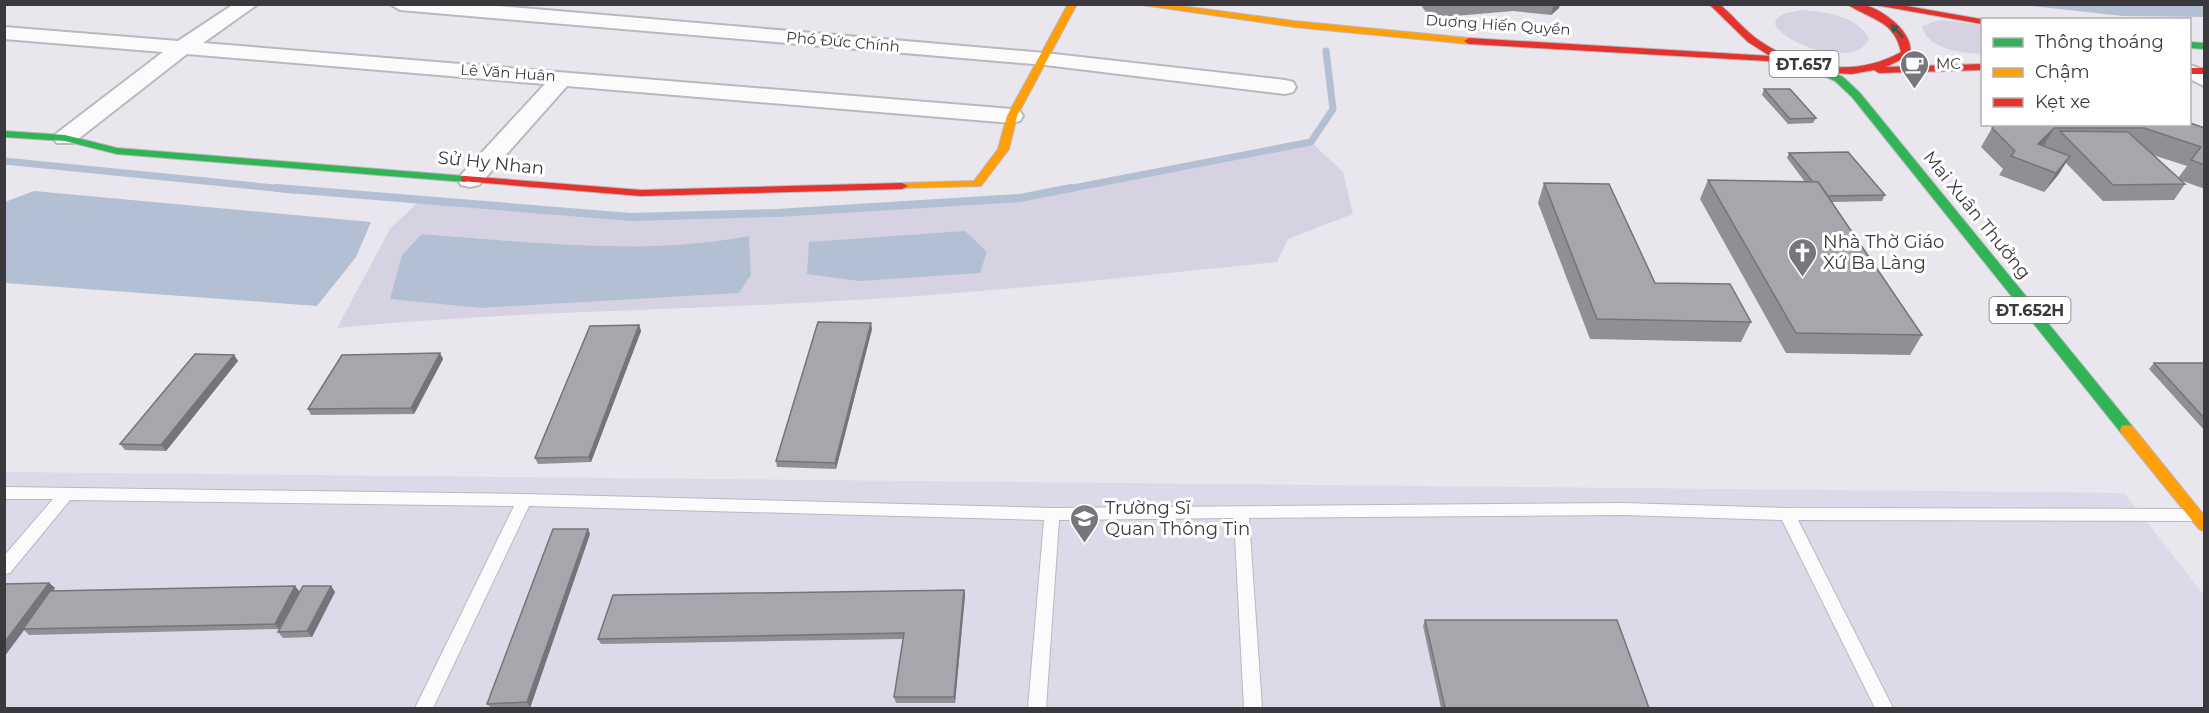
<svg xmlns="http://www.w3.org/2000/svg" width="2209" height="713" font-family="Montserrat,sans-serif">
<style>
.built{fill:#ded9e8}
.green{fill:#d7d2e2;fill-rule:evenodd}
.water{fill:#b3bfd3}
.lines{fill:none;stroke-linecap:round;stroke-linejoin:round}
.stream-far1{stroke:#b3bfd3;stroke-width:7}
.stream{stroke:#b3bfd3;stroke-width:8}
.lane-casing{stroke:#bab8be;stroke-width:2}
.street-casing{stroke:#bab8be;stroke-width:4}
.fast-casing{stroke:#bab8be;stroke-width:2}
.slow-casing{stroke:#bab8be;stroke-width:2}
.jam-casing{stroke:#bab8be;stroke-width:2}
.lane{fill:#fcfbfc;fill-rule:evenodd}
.street{fill:#fcfbfc;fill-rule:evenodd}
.fast{fill:#30b455;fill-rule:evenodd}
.slow{fill:#ff9f0a;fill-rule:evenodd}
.jam{fill:#e5322d;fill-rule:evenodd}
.wall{fill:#908f94;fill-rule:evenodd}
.shaded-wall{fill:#767478}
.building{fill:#a8a6ac;stroke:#767478;stroke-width:1.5}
.oneway{fill:#385e45}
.labels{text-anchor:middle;stroke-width:6;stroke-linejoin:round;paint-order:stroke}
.far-street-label{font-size:15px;fill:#3b393e;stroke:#fff}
.far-poi-label{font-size:15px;fill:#3b393e;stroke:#fff;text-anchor:start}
.shield{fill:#fff;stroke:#767478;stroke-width:1.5}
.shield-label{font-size:16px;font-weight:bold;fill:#3b393e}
.street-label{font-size:18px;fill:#3b393e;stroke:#fff}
.poi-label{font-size:18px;fill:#3b393e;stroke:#fff;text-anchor:start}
</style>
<rect width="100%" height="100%" fill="#e9e6ee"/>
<polygon class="built" points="5,472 2124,493 2204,595 2204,708 5,708"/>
<g class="green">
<path d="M1802,10C1826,12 1858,16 1869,39C1857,68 1788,47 1775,25L1776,19L1783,14Z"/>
<path d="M1939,20L1982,25V54C1963,53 1927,50 1922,26Z"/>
<path d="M1311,142L1343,172L1353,214L1288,239L1277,262C1125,277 972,295 819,302C658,311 497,312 337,328L390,229L420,200L631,217L776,213L1020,198ZM422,234C530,242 641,256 749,236L751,275L738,293L482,308Z"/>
</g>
<g class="water">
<polygon points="2024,5 2204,5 2204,17 2123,16"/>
<polygon points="34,191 371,222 356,257 317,306 5,283 5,202"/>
<polygon points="965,231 987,252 980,273 859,281 807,274 809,242"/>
<path d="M422,234C531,242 641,256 749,236L751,275L739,293L482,308L390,299L402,255Z"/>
</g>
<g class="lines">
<g class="stream-far1">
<polyline points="4,161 295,190"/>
<polyline points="1063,190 1311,142 1333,109 1326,51"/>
</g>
<polyline class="stream" points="277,188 631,217 776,213 1020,198 1071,188"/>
<defs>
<polygon id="lane" points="4,487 524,494 1052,508 1623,503 1787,508 2192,509 2197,511 2200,515 2197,519 2192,521 1798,520 1893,708 1875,708 1782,520 1623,515 1249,518 1262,708 1244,708 1234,518 1059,520 1046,708 1028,708 1044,520 529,506 433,708 415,708 514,506 70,500 10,573 4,574 4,556 53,499 4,499"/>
<g id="street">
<polygon points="234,4 258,4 203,43 1012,109 1020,111 1023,116 1020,121 1012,123 567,86 479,185 470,187 461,185 458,180 461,175 545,84 187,54 73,143 57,143 53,138 57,133 163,52 4,39 4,27 178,41"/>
<polygon points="390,4 476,4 1045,53 1285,80 1293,82 1296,87 1293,92 1285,94 1045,65 400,10"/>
<polygon points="2190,65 2204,70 2204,86 2190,79"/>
</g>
<g id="fast">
<polygon points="2190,42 2204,43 2204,49 2190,48"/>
<polygon points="1808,62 1843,77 1860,93 2132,426 2134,430 2132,434 2122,434 1852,97 1835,81 1804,67 1804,63"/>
<polygon points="4,131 65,135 117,148 465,176 471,179 465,182 117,154 65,141 4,137"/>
</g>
<g id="slow">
<polygon points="1068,4 1077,4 1017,116 1009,149 981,186 898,188 896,186 902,183 974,181 998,149 1007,116"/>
<polygon points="1136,4 1166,4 1294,21 1469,38 1474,41 1469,44 1294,27"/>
<polygon points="2127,425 2132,426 2204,515 2204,531 2199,529 2122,434 2120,430 2122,426"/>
</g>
<g id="jam">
<path d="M1709,4H1719C1733,15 1743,29 1757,39C1799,69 1855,78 1901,52C1894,19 1870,20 1847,4C1851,4 1857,4 1861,4C1881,8 1915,32 1910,55L1886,67L1982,64V70L1879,73L1874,70L1852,74L1832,73L1767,61L1469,44L1464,41L1469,38L1770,56L1748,42Z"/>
<polygon points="1870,4 1895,4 1986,20 1982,20 1982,24"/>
<rect x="2190" y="68" width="14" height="6"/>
<polygon points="465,176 641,190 902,183 908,186 902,189 641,196 461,181 461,177"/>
</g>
</defs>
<use href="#lane" class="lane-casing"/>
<use href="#street" class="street-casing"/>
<use href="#fast" class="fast-casing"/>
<use href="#slow" class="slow-casing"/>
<use href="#jam" class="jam-casing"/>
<use href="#lane" class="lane"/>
<use href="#street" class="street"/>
<use href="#fast" class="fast"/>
<use href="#slow" class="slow"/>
<use href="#jam" class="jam"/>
</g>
<g class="wall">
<polygon points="1423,4 1560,4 1559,8 1551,15 1513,11 1431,18 1422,7"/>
<polygon points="1764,89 1816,118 1813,123 1788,124 1762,95"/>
<path d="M1992,128H2205V189L2180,180L2185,184L2174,200L2103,201L2066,163L2058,175L2044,192L1999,175L2003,169L1981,147ZM2153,155L2187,166L2178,178Z"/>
<polygon points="1789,153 1885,195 1882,201 1832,202 1922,335 1910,355 1786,353 1700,199 1708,180 1805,182 1787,158"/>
<polygon points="1544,183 1655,283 1751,322 1741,342 1590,339 1538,203"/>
<polygon points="639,325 641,331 591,462 538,464 535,458"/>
<polygon points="872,329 836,469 777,467 776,461"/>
<polygon points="440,353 443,359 414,414 311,415 308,409"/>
<polygon points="234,355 238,361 166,451 125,450 120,444"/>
<polygon points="2154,363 2205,363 2205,431 2149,369"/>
<polygon points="590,534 530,708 491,708 487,704"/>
<polygon points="49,583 55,588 53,591 295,586 279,629 29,635 24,630 4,657"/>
<polygon points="331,586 335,592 312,637 283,638 278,632"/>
<polygon points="964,590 965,595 955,703 896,703 894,697 903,639 601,644 598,639"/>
<polygon points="1425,620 1649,708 1441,708 1423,626"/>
</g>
<g class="shaded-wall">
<polygon points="1554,4 1560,4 1559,8 1551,15"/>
<polygon points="2054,128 2043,147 2026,163 2038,144"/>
<polygon points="2070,156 2058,175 2044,192 2056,173"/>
<polygon points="871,323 872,329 836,469 835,463"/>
<polygon points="639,325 641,331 591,462 589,457"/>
<polygon points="440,353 443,359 414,414 411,408"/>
<polygon points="234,355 238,361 166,451 161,445"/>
<polygon points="588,529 590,534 530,708 527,702"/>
<polygon points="49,583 55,588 25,629 23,629 24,630 4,657 4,643"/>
<polygon points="295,586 300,592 279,629 275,624"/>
<polygon points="331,586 335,592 312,637 307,631"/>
<polygon points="964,590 965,595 955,703 954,697"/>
</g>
<g class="building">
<polygon points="1764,89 1790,89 1816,118 1790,119"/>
<polygon points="2190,123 2205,128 2205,165 2191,160 2201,147 2144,128 2054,128 2038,144 2070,156 2056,173 2011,156 2015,151 1992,128 1996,124 2190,124"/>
<polygon points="2060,131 2128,132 2185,184 2113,185"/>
<polygon points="1848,152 1885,195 1828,196 1818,182 1813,182 1789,153"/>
<polygon points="1708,180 1818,182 1922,335 1796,333"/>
<polygon points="1544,183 1609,184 1655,283 1730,284 1751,322 1597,319"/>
<polygon points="818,322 871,323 835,463 776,461"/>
<polygon points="639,325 589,457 535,458 590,326"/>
<polygon points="440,353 411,408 308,409 342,355"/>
<polygon points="195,354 234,355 161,445 120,444"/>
<polygon points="2154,363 2205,363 2205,419"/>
<polygon points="553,529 588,529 527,702 487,704"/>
<polygon points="49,583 4,643 4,584"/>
<polygon points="295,586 275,624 23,629 50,591"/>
<polygon points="303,586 331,586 307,631 278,632"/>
<polygon points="964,590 954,697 894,697 904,633 598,639 613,595"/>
<polygon points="1425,620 1617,620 1649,708 1445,708"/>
</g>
<defs><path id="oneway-solid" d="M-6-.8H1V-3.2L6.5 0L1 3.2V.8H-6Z" transform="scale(1.5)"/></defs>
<use class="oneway" href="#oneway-solid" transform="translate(1897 31) rotate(-133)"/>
<defs>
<symbol id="cafe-pin" viewBox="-11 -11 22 30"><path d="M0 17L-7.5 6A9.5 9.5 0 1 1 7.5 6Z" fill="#78767c" stroke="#fff"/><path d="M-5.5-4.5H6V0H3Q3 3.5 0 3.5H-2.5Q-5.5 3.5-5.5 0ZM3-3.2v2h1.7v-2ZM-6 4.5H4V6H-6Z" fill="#fff"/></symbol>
<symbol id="church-pin" viewBox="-11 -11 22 30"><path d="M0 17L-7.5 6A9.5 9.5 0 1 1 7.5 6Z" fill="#78767c" stroke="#fff"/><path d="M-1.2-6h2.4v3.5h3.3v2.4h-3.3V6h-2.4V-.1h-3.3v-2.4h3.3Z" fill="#fff"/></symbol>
<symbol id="university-pin" viewBox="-11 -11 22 30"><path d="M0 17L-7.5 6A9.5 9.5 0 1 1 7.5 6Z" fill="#78767c" stroke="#fff"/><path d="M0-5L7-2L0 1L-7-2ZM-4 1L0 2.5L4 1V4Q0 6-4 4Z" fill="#fff"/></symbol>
</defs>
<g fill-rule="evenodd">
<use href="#cafe-pin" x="1898" y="48" width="33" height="45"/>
<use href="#church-pin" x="1786" y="236" width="33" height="45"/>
<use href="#university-pin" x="1068" y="502" width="33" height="45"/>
</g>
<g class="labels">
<g class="far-street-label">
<text transform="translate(1498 25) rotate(4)" y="5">Duơng Hiến Quyền</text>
<text transform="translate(843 42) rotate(5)" y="5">Phó Đức Chính</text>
<text transform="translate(508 73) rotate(4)" y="5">Lê Văn Huân</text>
</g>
<g class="far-poi-label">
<text x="1936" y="69">MC</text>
</g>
<g class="shield">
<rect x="1769.5" y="51" width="69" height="26" rx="4.5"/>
<rect x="1989.5" y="297" width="81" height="26" rx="4.5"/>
</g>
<g class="shield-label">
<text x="1804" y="70">ĐT.657</text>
<text x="2030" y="316">ĐT.652H</text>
</g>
<g class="street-label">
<text transform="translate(491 163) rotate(6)" y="6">Sử Hy Nhan</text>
<text transform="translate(1977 215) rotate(51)" y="6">Mai Xuân Thưởng</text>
</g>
<g class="poi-label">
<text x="1823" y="248">Nhà Thờ Giáo<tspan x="1823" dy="21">Xứ Ba Làng</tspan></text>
<text x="1105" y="514">Trường Sĩ<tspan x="1105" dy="21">Quan Thông Tin</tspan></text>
</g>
</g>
<rect width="2209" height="713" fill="none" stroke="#3b393e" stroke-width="12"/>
<rect x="1981" y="18" width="210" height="108" fill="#ffffff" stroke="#b1b0b2" stroke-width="1.5"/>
<rect x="1993" y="38" width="30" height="9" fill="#30b455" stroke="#b1b0b2" stroke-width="1.5"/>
<text x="2035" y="48" font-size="18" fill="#3b393e">Thông thoáng</text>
<rect x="1993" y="68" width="30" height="9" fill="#ff9f0a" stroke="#b1b0b2" stroke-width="1.5"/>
<text x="2035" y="78" font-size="18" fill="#3b393e">Chậm</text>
<rect x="1993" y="98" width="30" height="9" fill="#e5322d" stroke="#b1b0b2" stroke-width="1.5"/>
<text x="2035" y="108" font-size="18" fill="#3b393e">Kẹt xe</text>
</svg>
